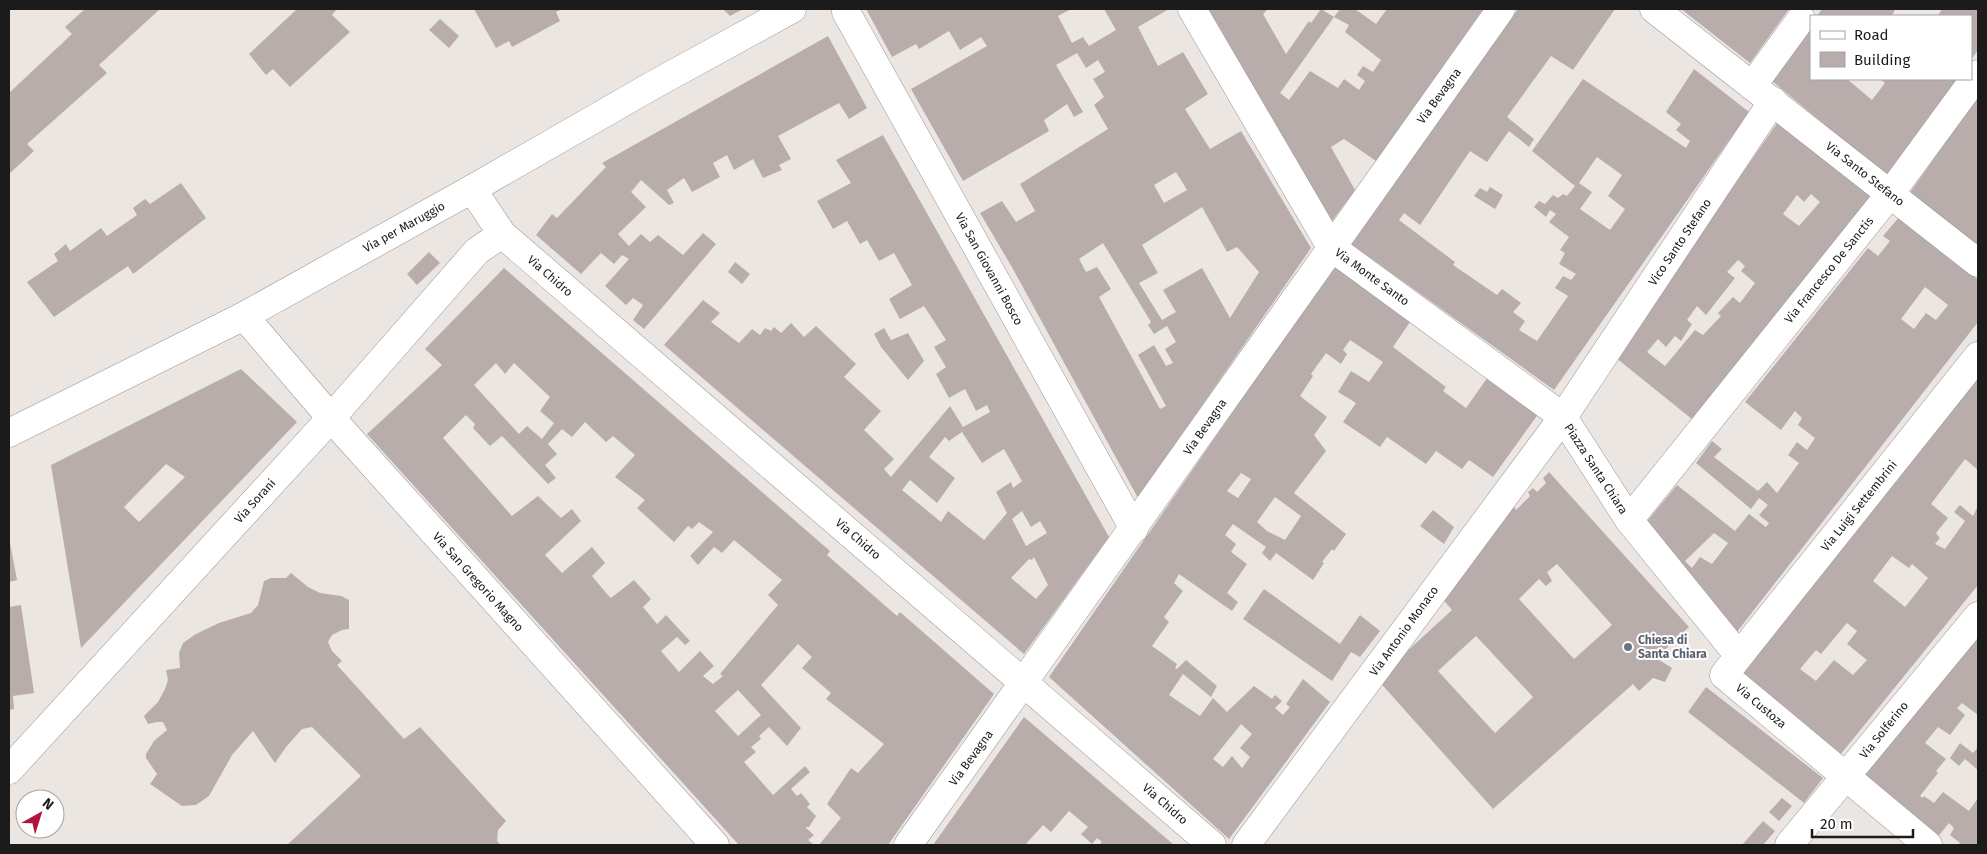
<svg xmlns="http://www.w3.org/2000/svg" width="1987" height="854" font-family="'Fira Sans',sans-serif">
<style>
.building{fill:#b8adab;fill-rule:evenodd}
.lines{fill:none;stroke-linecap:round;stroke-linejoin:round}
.minor-casing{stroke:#989898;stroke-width:29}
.minor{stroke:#fff;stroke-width:28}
.worship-dot{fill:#6b7280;stroke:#fff;stroke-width:2}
.labels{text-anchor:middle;stroke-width:4;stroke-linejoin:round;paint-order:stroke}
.street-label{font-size:12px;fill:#1b1b1b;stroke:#fff}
.worship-label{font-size:12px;font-weight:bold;fill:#5b616d;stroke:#fff;text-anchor:start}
</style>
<rect width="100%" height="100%" fill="#ece6e2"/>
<g class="building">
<polygon points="85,9 160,9 99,65 107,73 27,144 34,151 9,174 9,93 72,34 65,27"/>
<polygon points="297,9 337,9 332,15 350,32 290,87 273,69 266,75 249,54"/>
<polygon points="474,9 562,9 556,12 560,21 512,47 509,41 496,48"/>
<polygon points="723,9 743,9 730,16"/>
<path d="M866,9H1071L1058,16L1072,43L1083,37L1089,46L1116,30L1104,9H1169L1138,27L1158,66L1183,52L1208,94L1185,109L1210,149L1241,131L1311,248L1138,498L1013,269L980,213L1002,201L1016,222L1035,211L1020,184L1108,129L1094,105L1104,97L1093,79L1105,72L1098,60L1086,68L1077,53L1056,65L1083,112L1074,117L1067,104L1044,120L1049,131L963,181L911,89L987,46L981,37L960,50L949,31L919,49L916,44L892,57ZM1176,172L1187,190L1164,203L1154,185ZM1202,207L1227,252L1237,247L1259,272L1230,318L1202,268L1163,290L1176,312L1162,320L1139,283L1158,273L1142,245ZM1103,243L1151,322L1148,325L1154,334L1167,326L1176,342L1165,349L1173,363L1166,366L1154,345L1138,355L1166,406L1160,409L1099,297L1111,289L1097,267L1086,272L1079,259Z"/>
<polygon points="1202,9 1268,9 1263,14 1286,54 1309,21 1311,23 1321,9 1334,17 1280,93 1289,100 1310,71 1338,88 1344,79 1359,90 1365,81 1357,75 1363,66 1373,72 1381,60 1345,32 1349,25 1334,17 1340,9 1355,9 1376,24 1387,9 1483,9 1376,161 1344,139 1331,147 1355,190 1329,225"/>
<path d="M1518,9H1615L1573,70L1551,56L1507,117L1534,139L1529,147L1509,131L1487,162L1470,151L1420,225L1404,213L1399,220L1455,262L1453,265L1497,295L1502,289L1521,303L1513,312L1525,321L1519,330L1537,341L1568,296L1555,288L1563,276L1571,280L1576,274L1559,264L1565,253L1560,250L1569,237L1549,222L1556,214L1550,210L1546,217L1534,207L1539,201L1545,204L1553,195L1558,198L1563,194L1567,196L1575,186L1532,151L1583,79L1686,148L1690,141L1676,130L1681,124L1666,112L1694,69L1749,112L1554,390L1351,244ZM1597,157L1622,175L1608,196L1625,209L1610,230L1580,209L1592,192L1579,183Z"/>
<polygon points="1681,9 1789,9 1750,63"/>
<polygon points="1822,9 1895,9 1892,16 1817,16"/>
<polygon points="1942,9 1978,9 1978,50 1971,60 1971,16 1938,16"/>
<polygon points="440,19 459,36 449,48 429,30"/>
<polygon points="1811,25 1811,79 1847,79 1872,100 1885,83 1880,79 1958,79 1887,176 1772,81"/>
<polygon points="828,36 867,108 849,119 839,103 778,136 791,159 779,165 782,170 763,178 753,159 734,170 727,155 713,163 720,177 692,192 684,178 667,190 674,203 669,205 641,180 631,192 646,207 618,234 629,246 641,234 650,242 658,235 683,255 703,233 716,244 644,329 633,320 643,305 633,298 626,305 605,286 629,259 622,255 614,264 601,253 581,274 536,235 552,214 557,218 606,167 602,163"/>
<polygon points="1978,96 1978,250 1909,194"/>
<path d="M1780,119L1872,195L1693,420L1615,357ZM1811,194L1820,202L1799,226L1783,214L1797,195L1804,202ZM1738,260L1745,266L1741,271L1755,283L1740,303L1733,297L1718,313L1721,316L1703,335L1695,330L1665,366L1647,352L1658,339L1666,347L1675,336L1681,341L1692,324L1687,320L1697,306L1706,315L1735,278L1727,272Z"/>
<path d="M883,135L1109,537L1024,654L664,345L703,300L720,313L711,322L739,343L752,329L760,335L765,328L771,331L774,327L781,333L791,323L804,337L816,326L856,364L844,377L881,411L864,430L894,459L884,469L891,477L950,406L963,427L990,412L987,405L976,411L965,389L949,398L936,374L946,367L934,347L946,340L924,306L900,319L889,299L912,285L894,253L879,261L867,240L860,244L847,221L833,229L817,201L851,183L836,160ZM962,432L982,463L1004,449L1022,481L1013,488L1011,482L996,492L1007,513L984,540L948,511L941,522L902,490L910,480L937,503L955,478L929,457L945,437L949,441ZM1022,511L1031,527L1040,521L1047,533L1026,546L1012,519ZM1034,557L1048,585L1036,599L1011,578L1029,559L1032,560Z"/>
<polygon points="181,183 206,218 133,274 128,266 54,317 27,282 58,261 54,254 66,244 70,251 101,228 107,236 137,215 133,208 145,199 150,204"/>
<polygon points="1490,187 1503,195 1495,209 1474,196 1480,188 1487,192"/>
<path d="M1900,216L1978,280V322L1733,637L1639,531L1677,485L1735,531L1749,514L1766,527L1769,523L1759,515L1768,505L1759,498L1751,509L1696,463L1712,441L1722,449L1714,457L1758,491L1767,482L1777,493L1799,463L1788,455L1797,442L1807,450L1815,438L1798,425L1802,418L1795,411L1781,430L1745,402L1868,248L1878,256L1890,241L1883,236ZM1925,287L1948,305L1936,320L1926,313L1914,329L1901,319ZM1714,533L1728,543L1712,564L1700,557L1692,568L1685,561Z"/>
<polygon points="429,252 440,263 417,285 407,274"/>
<polygon points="735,262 750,274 742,284 728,272"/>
<path d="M1334,266L1410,322L1393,347L1446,387L1443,391L1466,408L1488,377L1539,413L1493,477L1469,460L1462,469L1436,451L1426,464L1387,437L1380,447L1343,422L1356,403L1338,392L1351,371L1369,382L1383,362L1350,340L1343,350L1347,354L1341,364L1326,353L1311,374L1313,376L1300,396L1327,417L1314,435L1326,451L1294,493L1346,534L1334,551L1332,549L1322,562L1324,563L1313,580L1276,553L1270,561L1262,553L1266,547L1233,524L1225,535L1236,544L1231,552L1247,564L1227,593L1238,602L1232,611L1179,574L1174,583L1183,591L1164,617L1169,622L1152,646L1177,664L1175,668L1177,669L1186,660L1217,686L1211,697L1183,674L1169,695L1200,716L1213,698L1227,712L1254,686L1272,699L1275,695L1282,701L1275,708L1283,715L1290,707L1286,704L1303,679L1330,702L1229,839L1049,677ZM1241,473L1251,479L1238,498L1227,491ZM1275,497L1301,516L1285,540L1267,531L1257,522ZM1241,724L1252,734L1240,748L1250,757L1242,768L1232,756L1223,767L1213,759Z"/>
<path d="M504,268L830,551L827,555L897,616L900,612L994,694L888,845H819L841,818L827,804L851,768L858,773L884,744L826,699L831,693L802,668L812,657L798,644L761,685L801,728L787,746L769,727L759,736L761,739L751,747L756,752L744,762L773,795L805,766L810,772L791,789L797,796L801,793L810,804L807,807L816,816L809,827H805L814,835L808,840L814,845H739L367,434L442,365L425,349ZM496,363L505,374L514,363L550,397L540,411L554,423L542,439L527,426L519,434L474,385ZM466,415L475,424L473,428L490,446L502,436L548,484L556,478L545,465L557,454L548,444L562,429L572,437L585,422L606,442L613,436L635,455L615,477L645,500L637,508L674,542L688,526L692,529L699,522L713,532L690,556L698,565L714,547L722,553L734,540L782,580L768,595L778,605L720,674L723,676L713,684L703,676L714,666L700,651L679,672L661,651L677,637L685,645L690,641L666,615L657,624L643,607L651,599L634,580L611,598L607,594L592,576L605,563L592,547L562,573L545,555L581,521L572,509L561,518L538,496L512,516L443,438ZM738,690L761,715L738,736L715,711Z"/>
<polygon points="884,328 891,340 908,333 924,361 908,380 881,347 874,334"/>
<path d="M241,369L297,422L81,648L51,465ZM166,464L185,477L139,522L124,507Z"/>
<path d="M1978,371V470L1965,459L1931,504L1948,518L1936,533L1940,538L1935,544L1945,549L1965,521L1954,512L1960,505L1973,516L1978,506V585L1836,760L1738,679ZM1892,556L1909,568L1912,564L1928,578L1905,607L1873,581ZM1847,623L1857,631L1847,644L1867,660L1853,675L1834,660L1816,681L1800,669L1816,650L1821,654Z"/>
<path d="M1549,472L1689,627L1656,658L1672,668L1665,682L1653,678L1639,691L1633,684L1493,809L1377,679L1452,610L1436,591L1513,505L1516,510L1530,496L1528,492L1533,488L1537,492L1546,483L1543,478ZM1557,564L1612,625L1574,659L1519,599L1539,579L1546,586L1552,581L1547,572ZM1476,636L1533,697L1495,733L1438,671Z"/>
<polygon points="1433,510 1454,527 1444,544 1420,526"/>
<polygon points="9,538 17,580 9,582"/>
<polygon points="291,573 308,587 320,593 341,596 349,600 349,629 342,630 332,635 328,642 332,651 342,661 337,665 404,739 420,727 506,821 498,830 497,841 501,845 287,845 361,776 312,727 302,729 286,747 275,763 253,731 232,755 209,796 196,805 182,806 150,784 157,774 146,758 146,754 154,741 167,730 163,722 157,722 148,724 144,716 158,702 165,689 168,680 166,670 180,668 179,653 183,643 196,634 219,623 251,613 258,605 264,581 271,578 286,578"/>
<polygon points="1264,589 1340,644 1360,615 1380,631 1360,657 1351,652 1332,681 1243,619"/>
<polygon points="21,605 34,693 13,696 14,709 9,710 9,607"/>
<polygon points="1978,633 1978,715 1962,703 1957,708 1965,715 1950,735 1938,727 1925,743 1946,759 1936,771 1938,773 1920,796 1923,798 1924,796 1934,803 1943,792 1969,811 1978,798 1978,845 1958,845 1960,843 1950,835 1954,828 1949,823 1936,839 1858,779"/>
<polygon points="1706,687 1823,778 1804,803 1688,712"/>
<polygon points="1024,717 1174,845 1099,845 1102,842 1097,838 1092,844 1081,834 1088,827 1069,811 1051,832 1043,825 1025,845 933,845"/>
<polygon points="1960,743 1973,753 1978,747 1978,770 1965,759 1959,766 1950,758"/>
<polygon points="1782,798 1792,806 1779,821 1769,812"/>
<polygon points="1763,821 1775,831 1763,845 1742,845"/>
</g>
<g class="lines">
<defs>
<g id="minor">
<polyline points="846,9 846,12 1134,529"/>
<polyline points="1192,9 1331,247 1563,417 1246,845"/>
<polyline points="1654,9 1978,263"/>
<polyline points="1752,86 1801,19"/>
<polyline points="1773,101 1563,417 1629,520 1890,194 1978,74"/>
<polyline points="472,189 502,234 1212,845"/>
<polyline points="244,316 331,418 715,845"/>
<polyline points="9,433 244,316 472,189 655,84 792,9"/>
<polyline points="1629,520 1739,656 1724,675 1928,845"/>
<polyline points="1739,656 1978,356"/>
<polyline points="9,770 331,418 477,251 502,234"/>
<polyline points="908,845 1501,9"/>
<polyline points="1789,845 1978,616"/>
</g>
</defs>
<use href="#minor" class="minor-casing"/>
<use href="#minor" class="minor"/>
</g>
<circle class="worship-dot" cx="1628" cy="647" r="5"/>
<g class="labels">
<g class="street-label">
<text transform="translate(1439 96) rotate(-54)" y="4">Via Bevagna</text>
<text transform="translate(1865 174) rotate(38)" y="4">Via Santo Stefano</text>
<text transform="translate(404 227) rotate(-29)" y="4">Via per Maruggio</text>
<text transform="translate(1680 242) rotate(-56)" y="4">Vico Santo Stefano</text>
<text transform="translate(989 269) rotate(61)" y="4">Via San Giovanni Bosco</text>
<text transform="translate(1829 270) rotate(-51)" y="4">Via Francesco De Sanctis</text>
<text transform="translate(550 276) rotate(41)" y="4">Via Chidro</text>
<text transform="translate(1372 277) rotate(36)" y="4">Via Monte Santo</text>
<text transform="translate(1205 427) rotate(-55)" y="4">Via Bevagna</text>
<text transform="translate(1596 469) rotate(57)" y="4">Piazza Santa Chiara</text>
<text transform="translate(255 501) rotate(-48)" y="4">Via Sorani</text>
<text transform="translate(1859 506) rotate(-51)" y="4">Via Luigi Settembrini</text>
<text transform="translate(858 539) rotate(41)" y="4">Via Chidro</text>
<text transform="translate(478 582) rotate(48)" y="4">Via San Gregorio Magno</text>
<text transform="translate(1404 631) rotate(-54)" y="4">Via Antonio Monaco</text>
<text transform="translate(1761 706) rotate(40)" y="4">Via Custoza</text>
<text transform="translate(1884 730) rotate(-51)" y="4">Via Solferino</text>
<text transform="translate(971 758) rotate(-54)" y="4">Via Bevagna</text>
<text transform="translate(1165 804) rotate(41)" y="4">Via Chidro</text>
</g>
<g class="worship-label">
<text x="1638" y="644">Chiesa di<tspan x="1638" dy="14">Santa Chiara</tspan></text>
</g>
</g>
<rect width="1987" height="854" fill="none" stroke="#1b1b1b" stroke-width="20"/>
<rect x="1810" y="15" width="162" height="65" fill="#ffffff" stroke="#a4a4a4"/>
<rect x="1820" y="31" width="25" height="8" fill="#ffffff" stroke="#a4a4a4"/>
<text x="1854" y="40" font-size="15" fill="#1b1b1b">Road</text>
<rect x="1820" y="52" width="25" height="15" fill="#b8adab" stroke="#a4a4a4"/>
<text x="1854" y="65" font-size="15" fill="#1b1b1b">Building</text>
<g transform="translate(40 814) rotate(39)"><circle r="24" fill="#ffffff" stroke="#a4a4a4"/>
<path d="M0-4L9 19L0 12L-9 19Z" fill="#b1153e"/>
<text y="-8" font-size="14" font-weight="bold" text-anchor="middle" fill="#1b1b1b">N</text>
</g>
<path d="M1812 829v8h101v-8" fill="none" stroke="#1b1b1b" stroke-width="2.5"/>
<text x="1820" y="829" font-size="15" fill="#1b1b1b" stroke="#ffffff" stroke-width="4" paint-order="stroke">20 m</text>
</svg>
